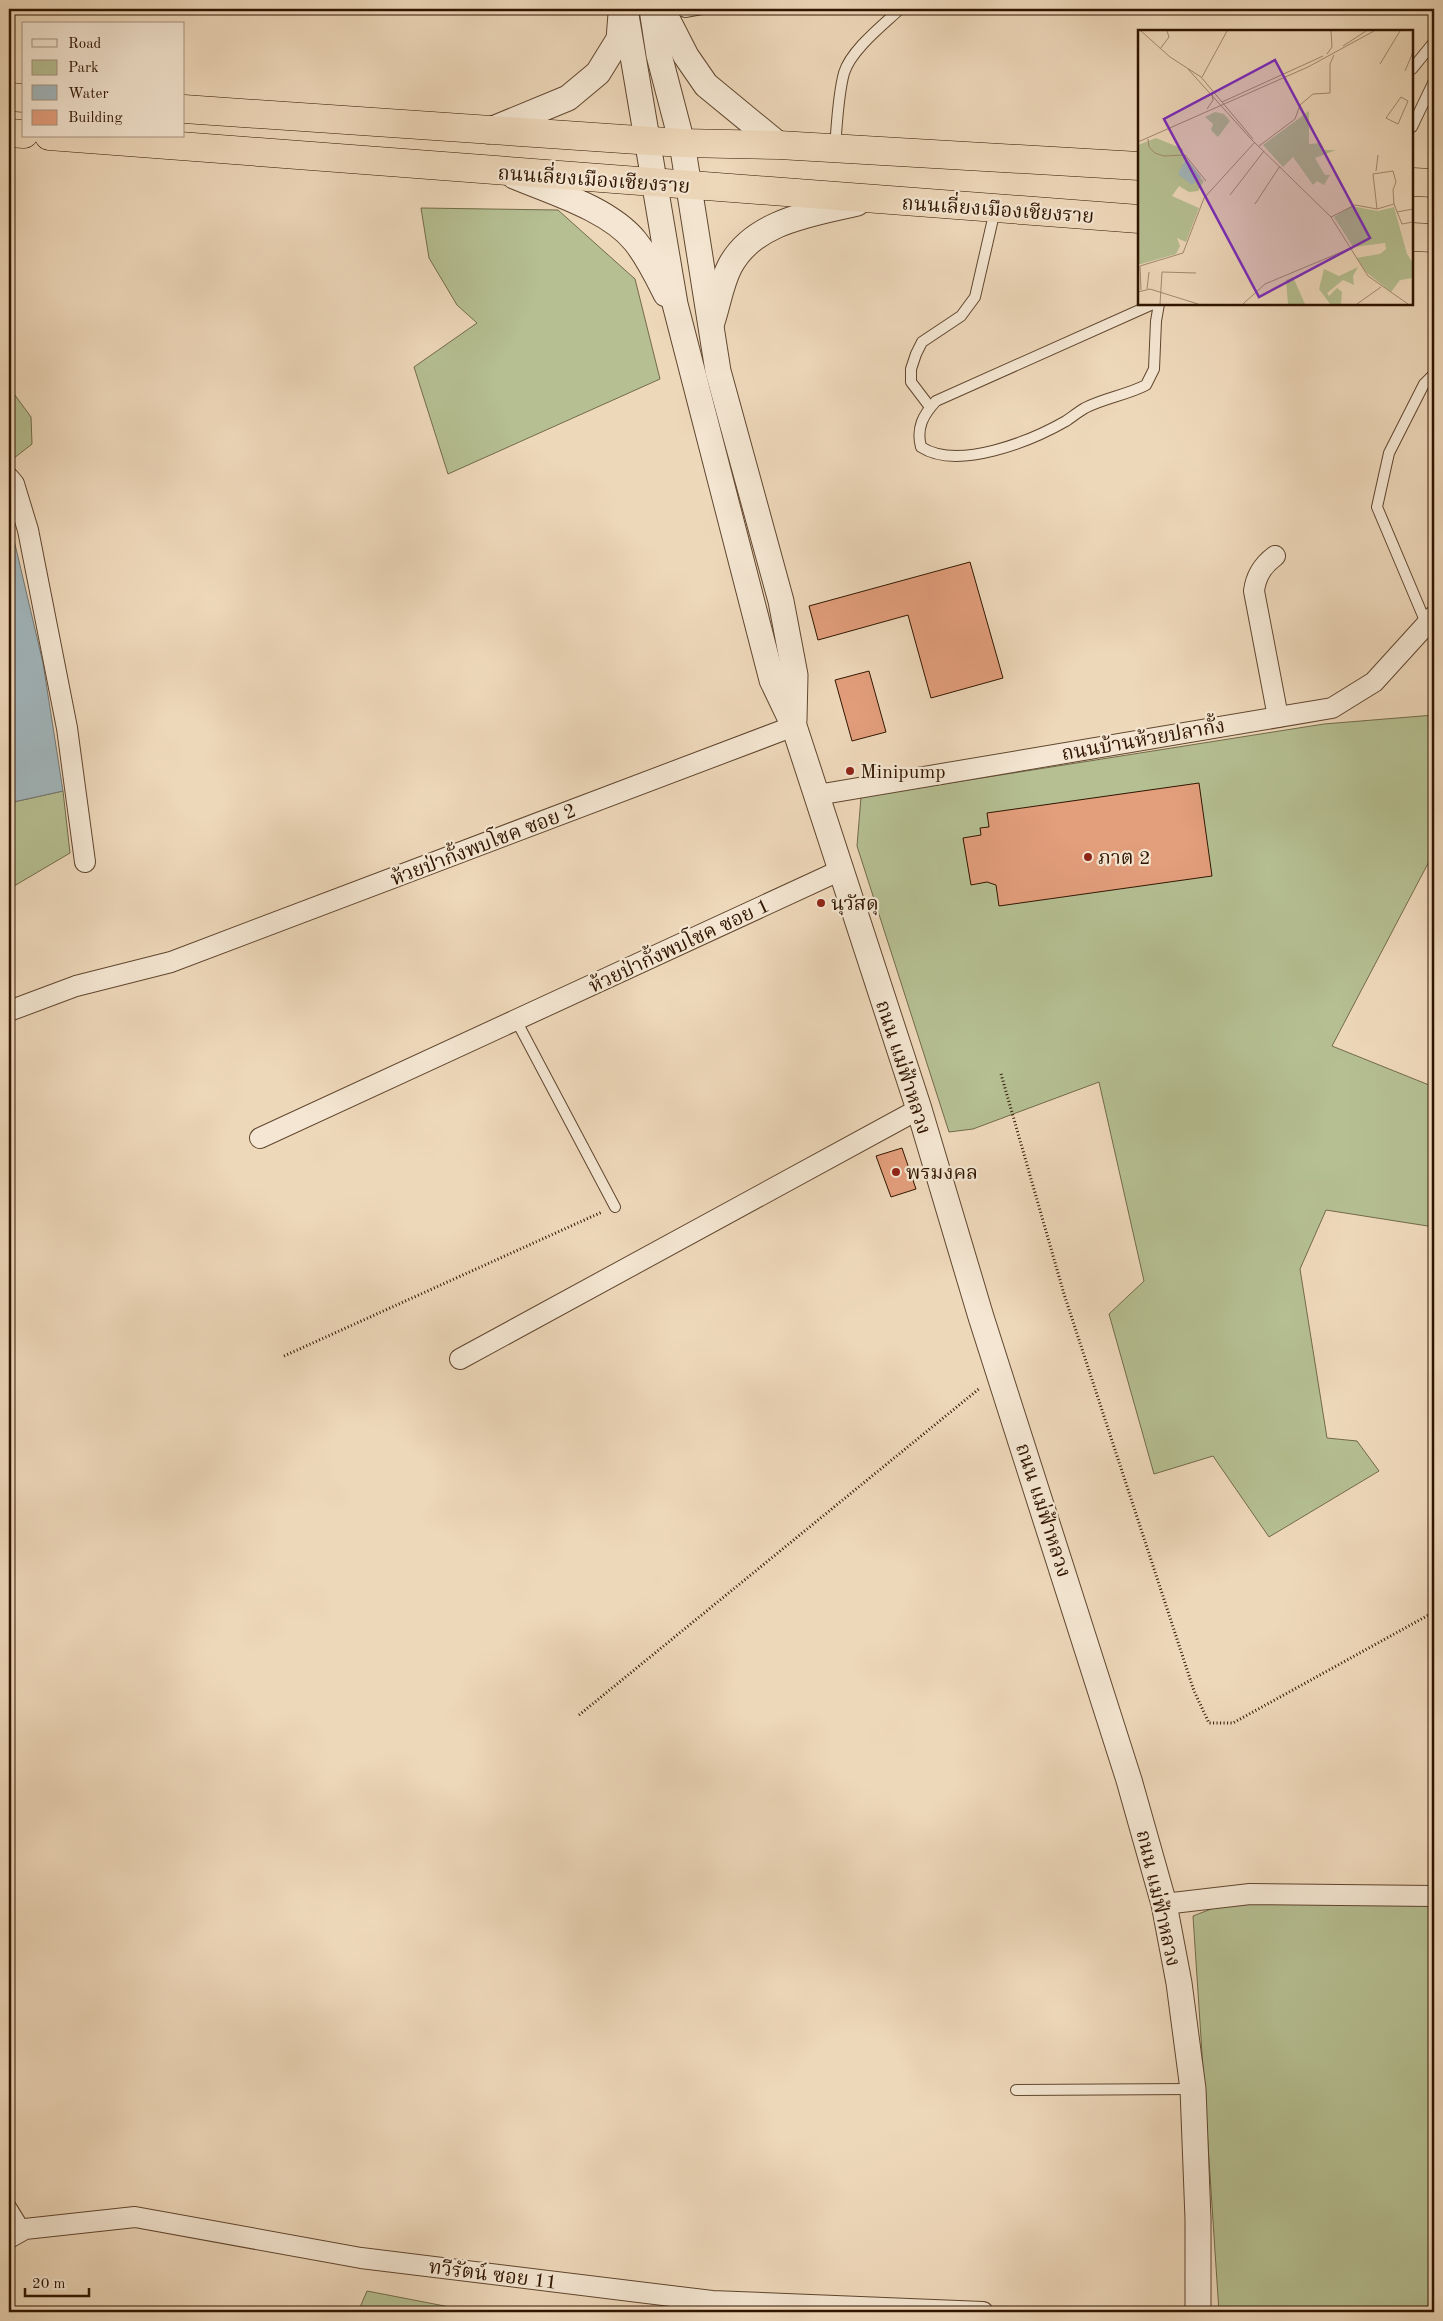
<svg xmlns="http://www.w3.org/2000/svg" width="1443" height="2321" font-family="'Old Standard TT','Noto Serif Thai',serif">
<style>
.green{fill:#b5bf92;stroke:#726a49}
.water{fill:#a1b6bc;stroke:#747671}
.building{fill:#e39e7c;stroke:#301500}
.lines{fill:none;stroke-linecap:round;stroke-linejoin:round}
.service-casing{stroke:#60462e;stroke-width:12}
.minor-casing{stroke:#60462e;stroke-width:22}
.tertiary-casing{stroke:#60462e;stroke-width:27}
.trunk-casing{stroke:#301500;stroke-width:29}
.path{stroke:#301500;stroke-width:3;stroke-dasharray:1 2.5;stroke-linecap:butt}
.service{stroke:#f4e6d2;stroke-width:10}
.minor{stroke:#f4e6d2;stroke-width:20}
.tertiary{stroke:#f4e6d2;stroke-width:25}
.trunk{stroke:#eed8ba;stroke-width:28}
.poi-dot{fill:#8f2418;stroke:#f4e6d2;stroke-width:2}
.labels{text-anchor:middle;stroke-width:4.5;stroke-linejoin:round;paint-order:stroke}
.street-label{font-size:20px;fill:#301500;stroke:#f4e6d2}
.poi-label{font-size:20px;fill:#301500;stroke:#f4e6d2;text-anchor:start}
.inset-road{fill:none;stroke:#a28a70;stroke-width:1}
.view{fill:#7b2cbf;fill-opacity:0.15;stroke:#7b2cbf;stroke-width:2.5}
.inset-edge{fill:none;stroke:#301500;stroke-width:2.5}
</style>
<rect width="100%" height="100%" fill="#eed8ba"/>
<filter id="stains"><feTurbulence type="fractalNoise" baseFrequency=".004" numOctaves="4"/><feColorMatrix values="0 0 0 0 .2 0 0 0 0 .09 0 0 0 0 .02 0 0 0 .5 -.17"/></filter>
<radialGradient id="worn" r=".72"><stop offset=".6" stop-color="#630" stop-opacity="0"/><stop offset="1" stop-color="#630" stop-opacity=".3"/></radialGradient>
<g class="green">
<polygon points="421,208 558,210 635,279 660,379 448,474 414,367 477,323 457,305 429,258"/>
<polygon points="9,387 31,417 32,444 9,462"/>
<polygon points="1434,715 1434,852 1332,1046 1434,1087 1434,1227 1326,1210 1300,1269 1327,1438 1357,1441 1379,1471 1269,1537 1213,1456 1154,1474 1109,1314 1144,1281 1099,1082 973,1129 949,1132 857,846 861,797 1324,724"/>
<polygon points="63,791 70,853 9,889 9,803"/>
<polygon points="1250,1894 1434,1896 1434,2312 1219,2312 1193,1916"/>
<polygon points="367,2291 455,2308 455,2312 358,2312"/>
</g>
<polygon class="water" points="10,523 43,663 63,791 9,803"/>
<g class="building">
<polygon points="970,562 1003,678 931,698 908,615 818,640 809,606"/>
<polygon points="869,671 886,732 852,741 835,680"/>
<polygon points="1199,783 1212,876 999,906 996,885 987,882 971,885 963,838 981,835 980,828 989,827 987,813"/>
<polygon points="902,1148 916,1189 891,1197 876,1156"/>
</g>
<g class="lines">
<defs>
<g id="service">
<polyline points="678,9 685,12 702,9"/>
<polyline points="1412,69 1434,42"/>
<polyline points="1412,127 1434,81"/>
<path d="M835,147C837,124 838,95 844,73C851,50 883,25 900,9"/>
<path d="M1153,304L936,401C923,415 916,428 921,447C958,471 1031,441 1066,421C1072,417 1078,412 1085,408C1104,398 1127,395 1146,385L1154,369L1156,321L1159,304"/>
<polyline points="930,407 911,382 911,369 916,354 922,342 961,316 975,297 995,210"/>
<polyline points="1426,623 1377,507 1389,453 1424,384 1434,374"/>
<polyline points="516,1020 615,1207"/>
<polyline points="1016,2090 1192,2089"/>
<polyline points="9,2203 25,2229"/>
</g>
<g id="minor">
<polyline points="9,478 14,484 28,530 67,728 85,862"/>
<path d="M1275,556C1263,565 1256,575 1254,591L1278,717"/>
<polyline points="817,795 1332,708 1374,682 1434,616"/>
<polyline points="9,1011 76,986 171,962 794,726"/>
<polyline points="260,1138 841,870"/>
<polyline points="460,1359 919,1109"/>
<polyline points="1164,1904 1250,1894 1434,1896"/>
<polyline points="9,2238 25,2229 135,2217 361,2258 712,2301 983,2312"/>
</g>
<g id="tertiary">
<polyline points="625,9 675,304 772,680 794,726 919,1109 981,1317 1129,1780 1164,1904 1179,1983 1193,2089 1198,2219 1198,2312"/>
<polyline points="652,9 659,55 682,143 718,371 781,601 795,675 794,720"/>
<polyline points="662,9 686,56 706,85 779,145"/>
<polyline points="488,131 568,98 598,73 619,39 621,14"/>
<path d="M514,176C552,192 609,209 635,241C648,257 657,276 666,294"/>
<path d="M712,322C718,304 721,283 730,266C754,221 811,214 857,203"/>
</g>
<g id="trunk">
<polyline points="9,97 24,98"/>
<polyline points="184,109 682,143 779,145 1139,166"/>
<polyline points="9,133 24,134"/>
<path d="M49,136C413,166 776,194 1139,219"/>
<polyline points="1412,182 1434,183"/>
<polyline points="1412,237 1434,238"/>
</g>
</defs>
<use href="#service" class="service-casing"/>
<use href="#minor" class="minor-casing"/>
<use href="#tertiary" class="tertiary-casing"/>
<use href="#trunk" class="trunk-casing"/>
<g class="path">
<polyline points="1001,1074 1064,1294 1194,1691 1209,1723 1233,1723 1434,1612"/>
<polyline points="284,1356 602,1212"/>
<polyline points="579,1715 980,1388"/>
</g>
<use href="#service" class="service"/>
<use href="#minor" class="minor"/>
<use href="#tertiary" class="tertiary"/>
<use href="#trunk" class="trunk"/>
</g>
<g class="poi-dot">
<circle cx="850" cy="771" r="5"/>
<circle cx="1088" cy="857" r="5"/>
<circle cx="821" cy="903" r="5"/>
<circle cx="896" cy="1172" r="5"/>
</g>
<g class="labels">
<g class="street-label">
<text transform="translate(594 179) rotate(4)" y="7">ถนนเลี่ยงเมืองเชียงราย</text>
<text transform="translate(998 209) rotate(4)" y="7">ถนนเลี่ยงเมืองเชียงราย</text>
<text transform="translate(1143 739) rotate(-10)" y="7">ถนนบ้านห้วยปลากั้ง</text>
<text transform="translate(483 844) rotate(-21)" y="7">ห้วยป่ากั้งพบโชค ซอย 2</text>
<text transform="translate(679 945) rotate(-25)" y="7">ห้วยป่ากั้งพบโชค ซอย 1</text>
<text transform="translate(904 1067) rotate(72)" y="7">ถนน แม่ฟ้าหลวง</text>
<text transform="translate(1044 1510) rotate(72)" y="7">ถนน แม่ฟ้าหลวง</text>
<text transform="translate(1159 1898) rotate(77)" y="7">ถนน แม่ฟ้าหลวง</text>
<text transform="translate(493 2274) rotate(7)" y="7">ทวีรัตน์ ซอย 11</text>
</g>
<g class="poi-label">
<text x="860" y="778">Minipump</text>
<text x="1098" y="864">ภาต 2</text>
<text x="831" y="910">นุวัสดุ</text>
<text x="906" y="1179">พรมงคล</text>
</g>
</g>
<g transform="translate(1138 30)">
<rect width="275" height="275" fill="#eed8ba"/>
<path d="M171,81V114L183,113L186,120H198L177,128L187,145H192L186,155L179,151L175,155L155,127L145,137L125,115ZM77,82L86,84L92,91L80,107L73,100L75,94L67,87ZM18,108L45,119L44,126L48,128L45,133L66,151L60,161L51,162L41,156L34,166L61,178L48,212L39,208L42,216L38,224L3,234H0V115ZM213,176L240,181L256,177L269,224L275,233V248L262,250L253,262L228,242L218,228L242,224L248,219L247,213L215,217L196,187ZM220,237L215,246L216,255L205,250L189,263L191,266L199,258L204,262L203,274H192L181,259L186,239L201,246ZM155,247L167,274H150L148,250Z" fill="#b5bf92"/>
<path d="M48,128L63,147L54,155L40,144Z" fill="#a1b6bc"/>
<path class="inset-road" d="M3,1L32,27L63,47L115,109M205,16L228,1M22,19L31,7L29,1M189,24L194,17L193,1M242,34L262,1M50,39L113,109L193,187L230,246L270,274M267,41L275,22M64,47L89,1M263,67L270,71L260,94L248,88ZM84,72L185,26M69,79L75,70L74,64M10,109L11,117L17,123L26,126L47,125L68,151M0,112L170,37L236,1M121,116L157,89L162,75L175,64L192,63V34L196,25M238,141L240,125M92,165L126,121M117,174L142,136M239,179L256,174M259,182L275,179M193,187L217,175L239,179L235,144L255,141L258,152L255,160L256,174L264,194L275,192M9,259L11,242M3,260L2,236L45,223L66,168L117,112M0,262L12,259L60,274M22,274L24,242L58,243M105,274L127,254L213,218M219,274L243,257"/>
<path class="view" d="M137,30L232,208L121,267L26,89Z"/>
<rect width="275" height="275" class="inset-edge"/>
</g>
<rect width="1443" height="2321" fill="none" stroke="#eed8ba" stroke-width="30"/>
<rect x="10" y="10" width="1423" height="2301" fill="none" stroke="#301500" stroke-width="2.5"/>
<rect x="15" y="15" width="1413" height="2291" fill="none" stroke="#301500"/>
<rect x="22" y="22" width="162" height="115" fill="#f4e6d2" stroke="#a6927e"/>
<rect x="32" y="39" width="25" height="8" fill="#f4e6d2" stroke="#a6927e"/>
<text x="68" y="48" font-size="15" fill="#301500">Road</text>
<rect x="32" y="60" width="25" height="15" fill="#b5bf92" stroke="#a6927e"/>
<text x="68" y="72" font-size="15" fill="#301500">Park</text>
<rect x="32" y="85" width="25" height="15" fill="#a1b6bc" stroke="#a6927e"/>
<text x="68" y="98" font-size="15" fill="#301500">Water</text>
<rect x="32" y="110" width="25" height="15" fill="#e39e7c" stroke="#a6927e"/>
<text x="68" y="122" font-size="15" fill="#301500">Building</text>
<path d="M25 2288v8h64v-8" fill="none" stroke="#301500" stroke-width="2.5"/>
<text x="32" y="2288" font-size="15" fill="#301500" stroke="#f4e6d2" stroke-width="4" paint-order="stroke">20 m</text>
<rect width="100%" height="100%" filter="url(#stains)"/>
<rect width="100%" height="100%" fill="url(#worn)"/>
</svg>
